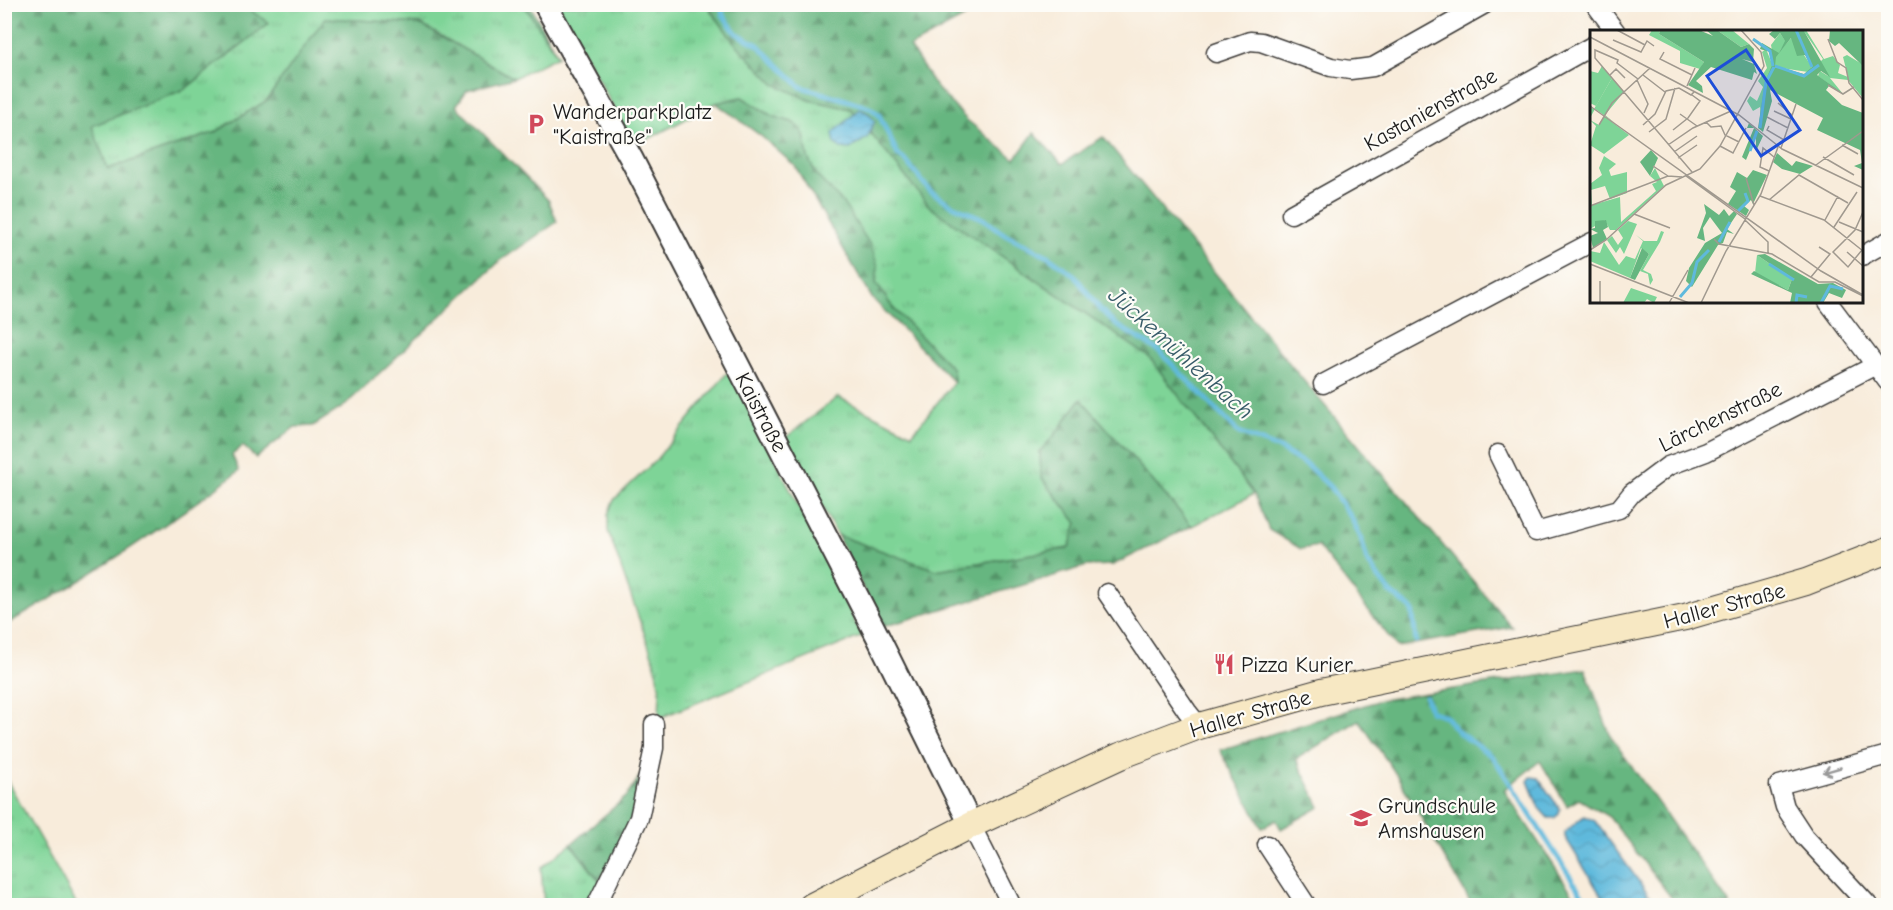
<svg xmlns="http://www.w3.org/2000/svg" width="1893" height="910" font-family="'Comic Neue',sans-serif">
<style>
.grass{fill:url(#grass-tufts);stroke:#4d785a;stroke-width:1.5}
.forest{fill:url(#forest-firs);stroke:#41694e;stroke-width:1.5}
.water{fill:url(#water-waves);stroke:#3e6a7c;stroke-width:1.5}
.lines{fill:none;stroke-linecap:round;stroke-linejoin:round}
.stream{stroke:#5fb9dc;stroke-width:5}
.minor-casing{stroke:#3d3b39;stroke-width:21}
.tertiary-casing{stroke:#3d3b39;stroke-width:26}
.secondary-casing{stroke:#3d3b39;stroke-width:28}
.minor{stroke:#fff;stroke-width:18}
.tertiary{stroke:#fff;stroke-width:22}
.secondary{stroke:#f7e8c3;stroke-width:26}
.oneway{stroke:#999}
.labels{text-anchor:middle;stroke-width:4.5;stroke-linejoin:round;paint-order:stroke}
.street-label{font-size:22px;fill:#1c1c1c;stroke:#fdfcf7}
.poi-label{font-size:22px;fill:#1c1c1c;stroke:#fdfcf7;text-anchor:start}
.water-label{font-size:24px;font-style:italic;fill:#375b69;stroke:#fdfcf7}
.inset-river{fill:none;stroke:#5fb9dc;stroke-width:3}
.inset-road{fill:none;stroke:#a0998f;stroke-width:1.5}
.view{fill:#1d4ed8;fill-opacity:0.15;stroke:#1d4ed8;stroke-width:3}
.inset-edge{fill:none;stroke:#1c1c1c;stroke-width:3}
</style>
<defs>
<pattern id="grass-tufts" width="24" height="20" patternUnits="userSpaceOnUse" patternTransform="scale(1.5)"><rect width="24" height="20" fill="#7ed497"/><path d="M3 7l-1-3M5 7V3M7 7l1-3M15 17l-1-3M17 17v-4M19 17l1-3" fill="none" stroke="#6cb582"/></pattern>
<pattern id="forest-firs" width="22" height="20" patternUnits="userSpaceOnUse" patternTransform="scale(1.5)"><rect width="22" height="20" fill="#66b680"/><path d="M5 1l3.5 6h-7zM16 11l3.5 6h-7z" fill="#539368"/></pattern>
<pattern id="water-waves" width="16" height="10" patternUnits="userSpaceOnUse" patternTransform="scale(1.5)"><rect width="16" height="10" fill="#5fb9dc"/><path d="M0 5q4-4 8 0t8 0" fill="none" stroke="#529ebc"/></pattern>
</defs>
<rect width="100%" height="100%" fill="#fdfcf7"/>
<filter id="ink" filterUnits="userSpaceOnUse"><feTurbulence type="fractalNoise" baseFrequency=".0167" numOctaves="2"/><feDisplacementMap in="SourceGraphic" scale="12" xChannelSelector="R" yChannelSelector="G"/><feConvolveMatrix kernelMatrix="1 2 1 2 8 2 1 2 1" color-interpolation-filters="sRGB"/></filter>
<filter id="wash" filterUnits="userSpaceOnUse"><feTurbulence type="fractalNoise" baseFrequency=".008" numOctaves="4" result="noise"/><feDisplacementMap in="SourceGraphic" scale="24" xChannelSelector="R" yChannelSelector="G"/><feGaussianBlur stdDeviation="1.35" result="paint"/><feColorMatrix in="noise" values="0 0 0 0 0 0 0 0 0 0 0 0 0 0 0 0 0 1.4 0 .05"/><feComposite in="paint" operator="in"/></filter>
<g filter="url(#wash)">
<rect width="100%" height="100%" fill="#f8ecdb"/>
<g class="grass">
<polygon points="242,5 524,5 558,56 514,78 420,24 326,18 266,101 216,132 108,169 91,126 185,89 269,23"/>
<polygon points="557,5 707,5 715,17 809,100 851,109 930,207 1149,357 1254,494 1192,526 1081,399 1054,436 1040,451 1041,477 1077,523 1069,548 936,570 837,535 785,438 838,397 912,434 954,382 953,369 893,308 876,283 878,267 827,188 817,176 808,158 804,135 800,128 792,122 772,116 742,97 716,103 635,146"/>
<polygon points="727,373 733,373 862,636 659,718 660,690 654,661 608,531 608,515 613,501 655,461"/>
<polygon points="4,777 5,777 77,905 5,905"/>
<polygon points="571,844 601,883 589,905 544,905 541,868"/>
</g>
<g class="forest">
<path d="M5,4L242,5L269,23L185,89L92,126L108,169L216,132L266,101L325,18L420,24L514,78L467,90L456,106L549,201L557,222L500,261L343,407L313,426L295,427L256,458L243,446L232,455L239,471C163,528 88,579 5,625Z"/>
<polygon points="524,5 530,5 558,56"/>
<polygon points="707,5 987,5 910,47 935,86 967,120 1015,159 1034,133 1062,164 1103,137 1304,381 1512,627 1397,647 1318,546 1301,549 1269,530 1254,494 1149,357 930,207 851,109 809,100 774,84 733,41"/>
<polygon points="742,97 772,116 792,122 800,128 804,135 808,158 817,176 843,203 871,246 878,267 876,283 893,308 953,369 954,382 872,298 795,166 761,136 716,103"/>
<polygon points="1081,399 1192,526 1113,565 1087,566 882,627 837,535 936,570 1069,548 1077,523 1041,477 1040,451 1054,436"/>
<polygon points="1585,669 1611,737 1730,905 1677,905 1609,817 1579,799 1567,806 1540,761 1504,790 1580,905 1472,905 1396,774 1359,720 1296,759 1320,807 1281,829 1276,820 1262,828 1220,750 1381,700"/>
<polygon points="640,776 633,815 601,882 571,844 627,796"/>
</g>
<g class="water">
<polygon points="860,109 868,113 875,121 867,138 850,149 841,148 835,144 833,133"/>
<polygon points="1531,777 1538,778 1560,809 1559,814 1554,818 1548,818 1539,808 1528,781"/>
<polygon points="1584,816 1595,821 1656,905 1607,905 1565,837 1565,832"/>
</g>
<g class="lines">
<g class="stream">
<polyline points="721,4 723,15 736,33 758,45 801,87 857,103 872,109 879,115 898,155 906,161 930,191 952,205 984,219 1001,232 1048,256 1074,275 1100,309 1115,324 1159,351 1239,433 1280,449 1308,466 1330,487 1351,517 1361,538 1367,561 1379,578 1390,592 1412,609 1416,641"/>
<polyline points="1426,697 1430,711 1445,716 1458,732 1493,757 1589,906"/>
</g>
</g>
</g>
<g filter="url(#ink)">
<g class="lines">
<defs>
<g id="minor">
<polyline points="1595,4 1616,32"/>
<polyline points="1216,53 1250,41 1261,42 1331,67 1350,70 1373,67 1485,4"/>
<polyline points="1291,214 1592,46"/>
<polyline points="1862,256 1888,241"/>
<polyline points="1828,302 1888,382"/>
<polyline points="1323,384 1592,242"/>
<polyline points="1498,454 1536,532 1619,509 1632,493 1668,466 1706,452 1876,365"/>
<polyline points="1107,593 1187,711 1199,726"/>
<polyline points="971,825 1012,906"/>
<polyline points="1267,845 1307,906"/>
<polyline points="596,906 639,818 654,748 654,724"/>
<polyline points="1869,906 1804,836 1785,807 1779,785 1888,755"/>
</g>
<polyline id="tertiary" points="545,4 631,158 877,635 971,825"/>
<polyline id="secondary" points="812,906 971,825 1120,756 1199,726 1321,692 1685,617 1806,582 1888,550"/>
</defs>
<use href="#minor" class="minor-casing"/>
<use href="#tertiary" class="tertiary-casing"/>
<use href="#secondary" class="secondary-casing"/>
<use href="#minor" class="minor"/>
<use href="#tertiary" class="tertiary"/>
<use href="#secondary" class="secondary"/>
</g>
<defs><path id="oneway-shaft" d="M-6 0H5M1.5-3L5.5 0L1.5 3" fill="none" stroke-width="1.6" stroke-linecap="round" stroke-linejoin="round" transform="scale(1.5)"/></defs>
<use class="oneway" href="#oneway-shaft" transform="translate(1832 770) rotate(164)"/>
</g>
<defs>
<symbol id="parking-bare" viewBox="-9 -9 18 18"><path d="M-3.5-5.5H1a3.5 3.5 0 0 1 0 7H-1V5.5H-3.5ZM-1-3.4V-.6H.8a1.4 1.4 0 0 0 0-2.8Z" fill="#d1495b" stroke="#fdfcf7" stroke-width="2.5" paint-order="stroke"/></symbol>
<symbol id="restaurant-bare" viewBox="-9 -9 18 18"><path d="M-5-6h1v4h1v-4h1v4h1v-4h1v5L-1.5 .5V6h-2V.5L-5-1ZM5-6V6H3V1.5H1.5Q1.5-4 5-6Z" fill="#d1495b" stroke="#fdfcf7" stroke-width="2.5" paint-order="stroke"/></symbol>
<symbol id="school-bare" viewBox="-9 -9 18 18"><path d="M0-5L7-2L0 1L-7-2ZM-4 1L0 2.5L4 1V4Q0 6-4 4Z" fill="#d1495b" stroke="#fdfcf7" stroke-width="2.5" paint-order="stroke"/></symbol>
</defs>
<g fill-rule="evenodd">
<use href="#parking-bare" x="521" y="109" width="30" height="30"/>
<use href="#restaurant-bare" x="1209" y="649" width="30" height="30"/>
<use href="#school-bare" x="1346" y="803" width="30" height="30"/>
</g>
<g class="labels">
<g class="street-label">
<text transform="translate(1430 109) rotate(-29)" y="8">Kastanienstraße</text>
<text transform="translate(762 412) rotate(62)" y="8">Kaistraße</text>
<text transform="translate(1720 416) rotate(-26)" y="8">Lärchenstraße</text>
<text transform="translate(1724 605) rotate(-15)" y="8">Haller Straße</text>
<text transform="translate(1250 713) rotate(-16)" y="8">Haller Straße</text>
</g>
<g class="poi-label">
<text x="553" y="119">Wanderparkplatz<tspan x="553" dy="25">"Kaistraße"</tspan></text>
<text x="1241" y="672">Pizza Kurier</text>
<text x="1378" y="813">Grundschule<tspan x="1378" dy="25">Amshausen</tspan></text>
</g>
<g class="water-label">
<text transform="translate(1181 353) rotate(42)" y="8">Jückemühlenbach</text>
</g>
</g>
<g transform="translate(1590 30)">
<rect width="273" height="273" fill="#f8ecdb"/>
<path d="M62,0H70L69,4L114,32L110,39L90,33V21L59,5ZM127,0H142L159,14L151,17ZM213,0H216L234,29L243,26L250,35L248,43L258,47L253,27L257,25L272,34V67L258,50L240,48L253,64L228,46L230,41L238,46L230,32L233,29ZM190,3L196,12L190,21L202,7L222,37L218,42L185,37L181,15ZM176,19L183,36L175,52L171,87L170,77L163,81L157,71L160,66L167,71L173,57L168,51L177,38L172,22ZM22,48L34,62L15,85L25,93L5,79L0,88V77L4,79ZM14,86L39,105L14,124L0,115L6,96L0,90L9,95ZM14,126L26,134L19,140L21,146L37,142V163L20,169L15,156L1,160L2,175L30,167L31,192L66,161L62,154L67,152L60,146L65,138L74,156L26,200H20L15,190L0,199V154L12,145L9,138ZM38,191L47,194L34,224L30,217L26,223L17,210L22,206L28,215L33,208L28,200ZM71,201L74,202L70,212L53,240L61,244L63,250L60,255L58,244L50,241L59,224L51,218L40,248L0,231V221L10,223L14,212L29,235L36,226L45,229L53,211L46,205L54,211H67ZM167,225L202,249L198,260L165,243ZM41,258L67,267L64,273L57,269L54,273H33Z" fill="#7ed497"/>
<path d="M70,0H109L123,6L116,0H127L151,17L159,14L164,19L163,32L152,29L164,34L167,44L164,42L162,50L121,37L106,51L112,56L113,63L128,71L98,55L114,32L69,4ZM184,0L214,1L240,47L231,41L227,45L251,62L239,56L236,60L252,75L273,83V140L264,136L272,133L270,120L227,100L233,88L180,60L182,71L173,102L168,98L175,52L183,33L180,22L170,19L172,13L189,23L195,11L190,3L185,9L179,4ZM201,8L207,26L215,25L222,37L214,44L185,36L186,27ZM240,0H273V36L249,13L245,16L239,11ZM159,93L173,106L166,121V106L156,130L152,127L164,98H157ZM61,120L68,128L60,146L50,132ZM187,123L202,136L206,131L223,136L210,144L192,139L183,132ZM163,140L177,145L163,174L161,170L154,176L159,180L156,186L138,174L146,161L140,157L147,142L157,148ZM114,174L129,185L134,179L139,186L144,181L147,184L137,199L144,204L137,202L133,213L128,215L102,257L96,251L99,238L115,213L132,203L120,187L113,198L115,211L107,208L116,183ZM16,190L18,197L13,200L17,209L3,218L0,206L8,203L0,199L5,198V191ZM52,218L59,224L45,250L40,248ZM175,224L228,254L243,253L256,260L252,268L239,263L233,273H200L202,263L161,244L164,241L198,260L202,249L167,225Z" fill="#66b680" fill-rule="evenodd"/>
<path d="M12,36L22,48L6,76L0,73V41L8,43Z" fill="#7ed497"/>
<path class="inset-river" d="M206,0L222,37M163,9L180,21L183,36M185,36L214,46L229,35M170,98L176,52L184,37M160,121L167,101M148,181L158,171L155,163M129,212L140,192M179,234L204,250M90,267L102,253L107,232L119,220M206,273L207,265L217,267M231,273L240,256L253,259"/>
<path class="inset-road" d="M27,0L55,15M0,7L149,85L192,119L273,158M238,9L247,32L256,38L259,53L273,70M23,10L51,22L57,11L64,16M74,22L70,29L102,45M20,45L26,39L35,48M53,45L75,62M48,49L27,33L28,30L5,20V28L102,142M47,50L58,74L54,83M238,55L253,64L264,57M97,56L105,38M188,73L202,85M0,76L231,241L273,265M184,81L201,89M90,84L107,96M177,87L198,98M116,92L121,97L131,96L135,105L149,112M9,95L22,73L60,38M53,95L65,84L76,61L89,58L101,65L104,62M179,96L177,100L194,110M83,100L98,88L110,71L102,65M59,102L76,89L85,58M78,115L103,98L141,81M252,115L268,124M130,116L143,123L156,98M191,118L206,74M84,122L107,106M233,127L264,145M88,128L107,115M226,135L273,101M63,136L78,146M179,141L170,137L173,118L184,127M96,146L155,189M156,148L164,175M170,166L234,190L273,221M179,170L209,145L258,173M0,176L78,146L92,147M44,184L80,198M155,190L178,212V223M235,190L248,166M249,192L273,202M244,197L267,162M124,209L129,214L182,224L229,252H245L273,266M0,220L16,210L76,155L110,139L130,116L174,36L171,22L151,0M272,220L258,237L243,222L265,200L273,182M257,222L273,236M0,234L99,273M221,247L240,224L229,217M10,251V273M79,273L98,240M111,273L136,221L171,164L188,117"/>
<path class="view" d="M156,20L210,100L171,126L117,46Z"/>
<rect width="273" height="273" class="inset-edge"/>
</g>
<rect width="1893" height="910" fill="none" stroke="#fdfcf7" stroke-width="24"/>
</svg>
